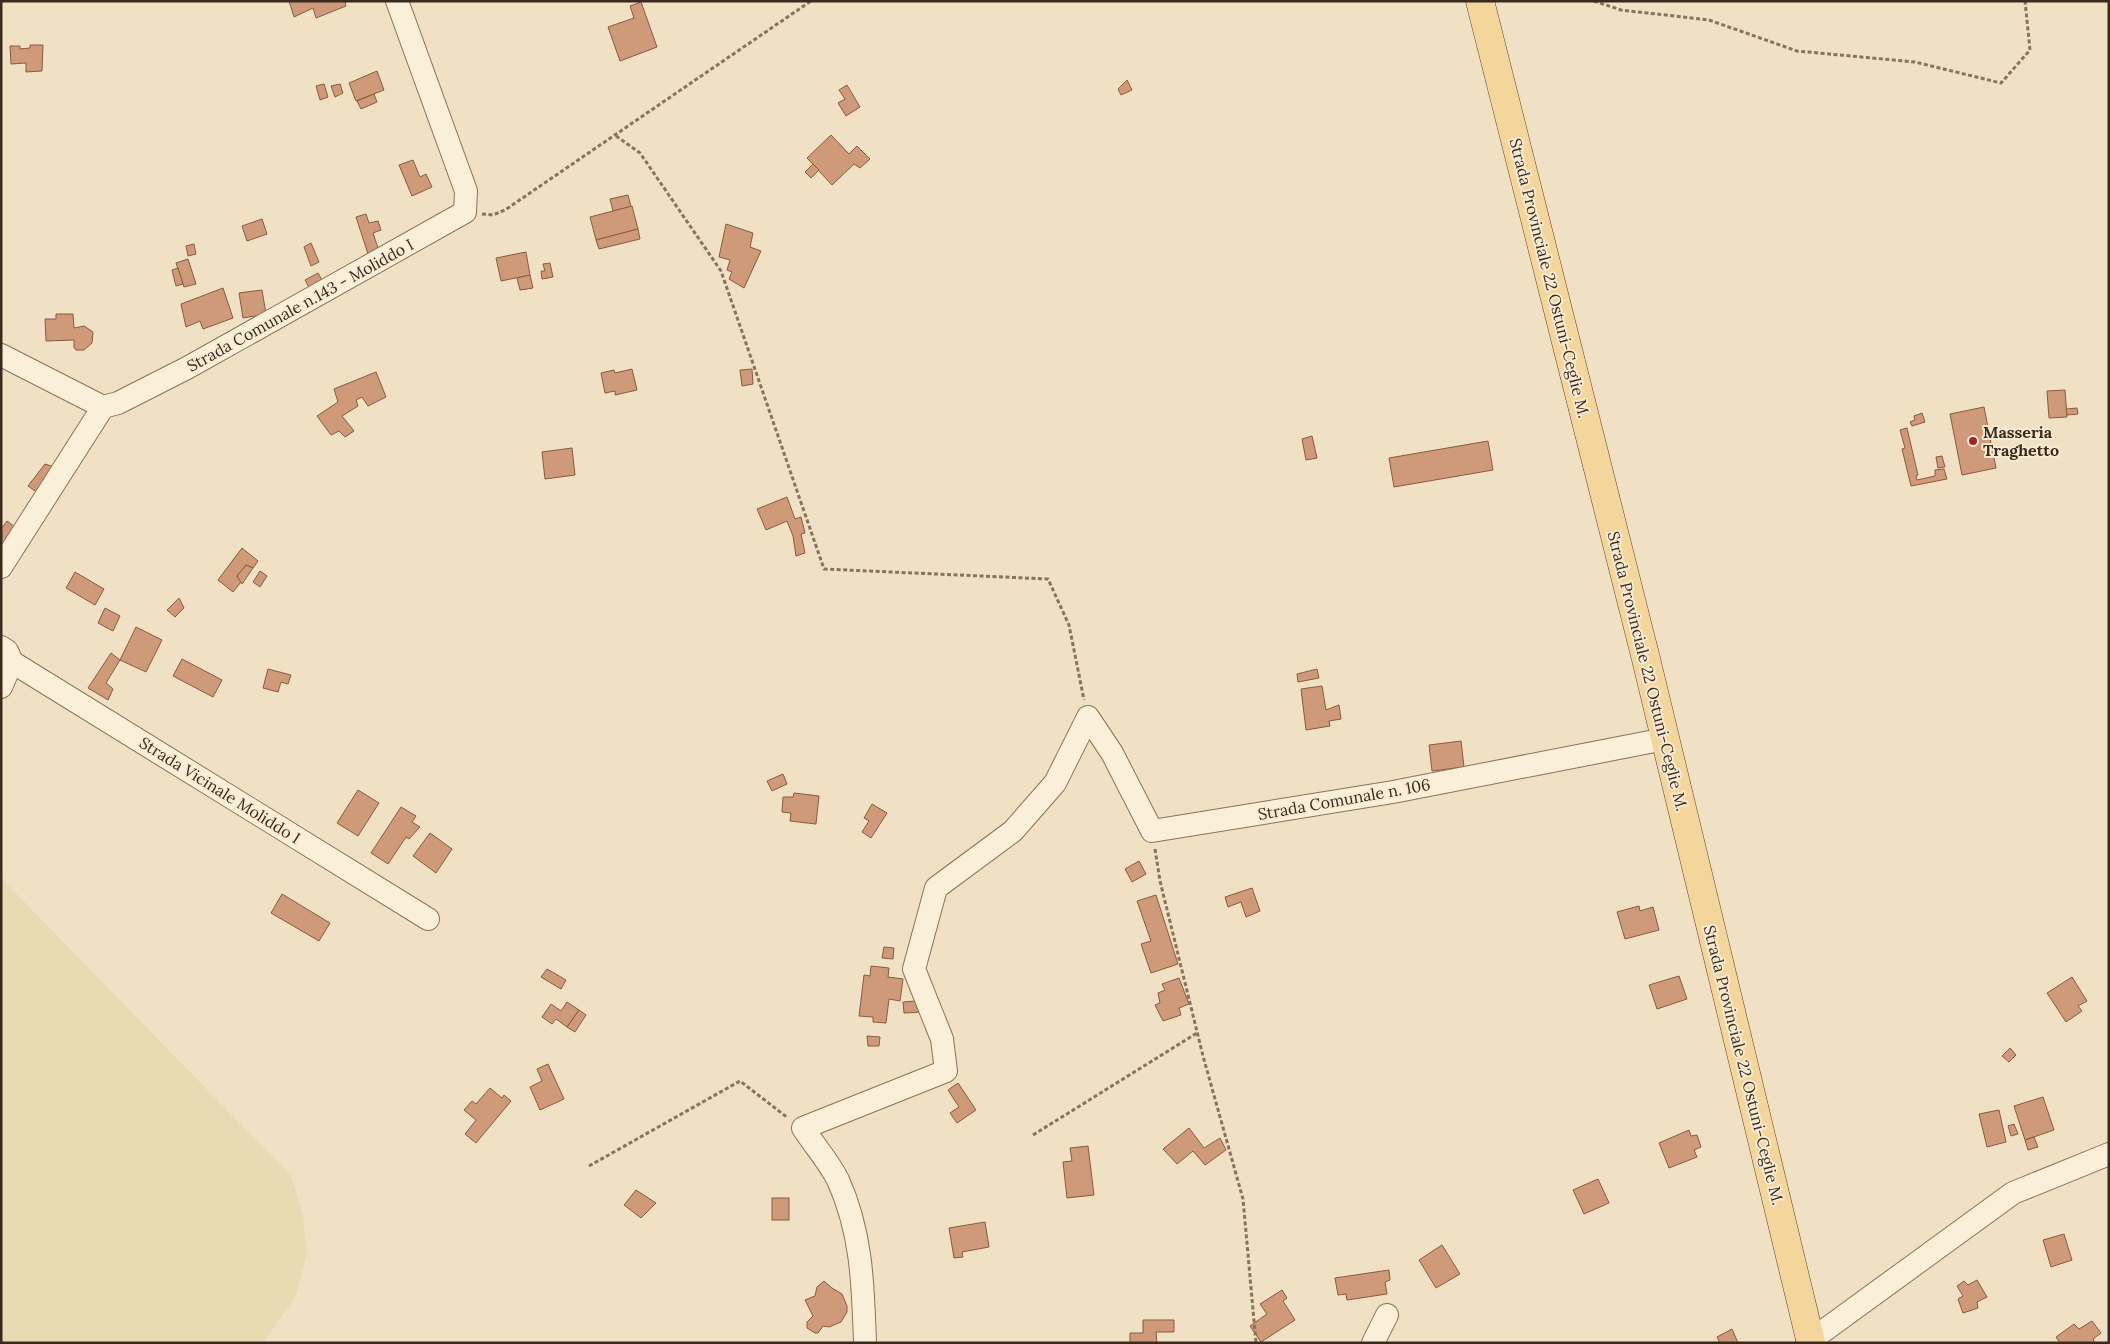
<svg xmlns="http://www.w3.org/2000/svg" width="2110" height="1344" font-family="Lora,serif">
<style>
.farmland{fill:#e6dbb2}
.building{fill:#cf9a79;stroke:#8b5a3f}
.lines{fill:none;stroke-linecap:round;stroke-linejoin:round}
.minor-casing{stroke:#8b725a;stroke-width:24}
.major-casing{stroke:#59402e;stroke-width:29}
.path{stroke:#8b725a;stroke-width:3;stroke-dasharray:4 2.5;stroke-linecap:butt}
.minor{stroke:#faefd8;stroke-width:22}
.major{stroke:#f4d59c;stroke-width:28}
.poi-dot{fill:#9c282d;stroke:#f7ebd4;stroke-width:2}
.labels{text-anchor:middle;stroke-width:4;stroke-linejoin:round;paint-order:stroke}
.street-label{font-size:16px;fill:#3b2b1e;stroke:#f7ebd4}
.poi-label{font-size:16px;font-weight:bold;fill:#3b2b1e;stroke:#f7ebd4;text-anchor:start}
</style>
<rect width="100%" height="100%" fill="#f0e1c5"/>
<polygon class="farmland" points="1,878 291,1176 303,1215 307,1253 296,1296 263,1343 1,1343"/>
<g class="building">
<polygon points="289,1 345,1 346,6 316,18 313,8 294,17"/>
<polygon points="641,2 657,47 620,61 608,27 634,18 630,6"/>
<polygon points="30,45 43,45 42,71 26,72 26,63 11,64 10,46 20,46 20,49 30,48"/>
<polygon points="377,71 384,90 356,101 349,83"/>
<polygon points="1127,80 1132,90 1121,95 1118,89"/>
<polygon points="324,84 328,97 320,100 316,86"/>
<polygon points="340,84 343,93 335,97 331,86"/>
<polygon points="847,85 860,107 846,116 838,103 845,99 839,90"/>
<polygon points="374,94 377,102 361,109 357,101"/>
<polygon points="831,135 849,154 857,146 870,159 860,168 854,164 832,185 807,158"/>
<polygon points="413,160 420,177 426,174 432,187 412,196 399,165"/>
<polygon points="813,164 819,170 811,178 805,172"/>
<polygon points="628,195 631,207 613,211 610,199"/>
<polygon points="632,206 638,229 596,240 590,217"/>
<polygon points="366,214 369,223 378,221 381,230 373,233 379,251 369,257 356,217"/>
<polygon points="262,219 267,234 247,241 242,226"/>
<polygon points="726,224 753,233 750,247 761,251 744,288 729,279 732,272 727,270 730,260 719,257"/>
<polygon points="638,229 640,239 599,249 596,240"/>
<polygon points="311,243 319,262 311,266 304,247"/>
<polygon points="194,244 196,254 188,256 186,246"/>
<polygon points="526,252 530,275 501,281 496,258"/>
<polygon points="188,259 196,284 184,287 176,263"/>
<polygon points="550,263 553,277 542,279 541,271 545,271 543,264"/>
<polygon points="178,268 183,284 176,286 172,270"/>
<polygon points="318,273 324,284 311,291 305,280"/>
<polygon points="530,275 533,288 520,290 517,278"/>
<polygon points="223,288 233,318 203,329 200,321 186,327 181,304"/>
<polygon points="262,290 266,314 243,318 239,293"/>
<polygon points="56,314 73,314 74,328 84,326 93,332 92,343 84,350 76,350 74,348 74,340 46,341 45,319 56,319"/>
<polygon points="632,369 637,390 615,395 615,391 605,393 601,373 614,370 615,373"/>
<polygon points="752,369 753,384 742,386 740,370"/>
<polygon points="376,372 386,397 368,406 362,397 356,400 358,406 342,416 354,431 345,437 339,431 331,435 317,416 338,402 334,389"/>
<polygon points="2065,390 2067,417 2049,418 2047,391"/>
<polygon points="1984,407 1996,468 1962,475 1950,414"/>
<polygon points="2077,408 2078,414 2067,415 2066,409"/>
<polygon points="1922,413 1925,422 1912,426 1910,422 1915,420 1914,416"/>
<polygon points="1907,428 1918,475 1916,476 1917,480 1935,476 1935,470 1944,469 1947,479 1911,486 1902,449 1905,448 1900,430"/>
<polygon points="1312,436 1317,458 1306,460 1302,439"/>
<polygon points="1488,441 1493,470 1394,487 1389,458"/>
<polygon points="572,448 575,475 545,479 542,452"/>
<polygon points="1942,456 1945,467 1938,468 1936,457"/>
<polygon points="45,464 58,468 41,495 28,486"/>
<polygon points="787,497 795,519 801,517 805,533 801,534 805,553 796,556 793,536 787,521 766,530 757,509"/>
<polygon points="7,521 19,530 1,556 1,529"/>
<polygon points="242,548 258,561 253,568 246,565 237,576 241,582 233,592 218,580"/>
<polygon points="246,565 253,568 242,584 237,576"/>
<polygon points="260,571 267,576 260,587 253,582"/>
<polygon points="75,572 104,589 95,605 66,588"/>
<polygon points="179,598 184,608 175,617 167,610"/>
<polygon points="105,608 120,616 113,631 98,623"/>
<polygon points="136,627 162,640 146,672 120,660"/>
<polygon points="111,653 120,660 106,683 113,689 108,700 88,688"/>
<polygon points="182,659 222,680 213,697 173,676"/>
<polygon points="268,669 291,675 288,684 281,682 278,692 263,688"/>
<polygon points="1317,669 1319,678 1298,682 1297,674"/>
<polygon points="1322,686 1326,710 1339,705 1341,719 1329,721 1330,726 1306,730 1301,689"/>
<polygon points="1461,741 1464,767 1432,771 1429,745"/>
<polygon points="783,774 787,784 772,791 767,781"/>
<polygon points="358,790 379,803 358,836 337,823"/>
<polygon points="794,793 819,796 816,824 790,821 791,813 782,812 783,797 793,797"/>
<polygon points="872,804 887,813 871,838 862,832 869,821 864,818"/>
<polygon points="401,807 416,816 412,822 420,827 409,839 406,837 388,864 371,853"/>
<polygon points="430,833 452,849 436,873 413,856"/>
<polygon points="1139,861 1146,874 1132,882 1125,869"/>
<polygon points="1252,888 1260,911 1246,917 1241,902 1228,907 1225,897"/>
<polygon points="282,894 330,923 319,941 271,913"/>
<polygon points="1156,895 1178,964 1151,973 1141,944 1151,941 1137,901"/>
<polygon points="1639,906 1640,911 1653,907 1659,930 1625,939 1617,912"/>
<polygon points="884,947 894,948 893,959 882,958"/>
<polygon points="871,966 889,968 888,977 903,979 900,1001 889,999 886,1023 873,1022 873,1017 859,1016 864,975 870,976"/>
<polygon points="547,969 566,980 561,989 541,977"/>
<polygon points="1679,976 1687,999 1657,1009 1649,985"/>
<polygon points="2072,977 2087,1001 2078,1006 2082,1011 2066,1022 2047,993"/>
<polygon points="1179,978 1189,1004 1179,1008 1181,1015 1163,1021 1155,1005 1160,1003 1158,993 1165,990 1162,984"/>
<polygon points="915,1001 922,1012 904,1013 903,1002"/>
<polygon points="567,1002 579,1010 567,1027 556,1019 552,1024 542,1017 551,1004 561,1011"/>
<polygon points="579,1010 586,1015 575,1032 567,1027"/>
<polygon points="867,1036 880,1037 879,1046 868,1046"/>
<polygon points="2010,1048 2016,1055 2009,1062 2002,1056"/>
<polygon points="548,1064 564,1099 540,1110 530,1087 542,1081 537,1069"/>
<polygon points="958,1083 976,1110 957,1123 950,1113 959,1107 948,1090"/>
<polygon points="490,1088 502,1098 504,1095 511,1101 476,1143 465,1134 476,1120 464,1110 472,1101 476,1104"/>
<polygon points="2043,1097 2054,1130 2025,1140 2014,1106"/>
<polygon points="1999,1110 2006,1142 1987,1147 1979,1114"/>
<polygon points="2014,1124 2018,1134 2011,1136 2008,1126"/>
<polygon points="1189,1128 1204,1148 1220,1138 1226,1150 1205,1165 1193,1151 1177,1164 1163,1149"/>
<polygon points="1689,1130 1691,1136 1697,1135 1701,1147 1694,1150 1697,1157 1669,1168 1659,1143"/>
<polygon points="2034,1137 2038,1147 2028,1150 2025,1140"/>
<polygon points="1088,1146 1094,1195 1067,1198 1063,1162 1072,1161 1070,1148"/>
<polygon points="1598,1179 1609,1203 1584,1214 1573,1190"/>
<polygon points="636,1190 656,1203 641,1218 624,1205"/>
<rect x="772" y="1198" width="17" height="22"/>
<polygon points="985,1222 989,1247 962,1252 963,1257 954,1258 949,1228"/>
<polygon points="2064,1234 2072,1260 2051,1267 2043,1240"/>
<polygon points="1442,1245 1460,1274 1436,1288 1419,1260"/>
<polygon points="1389,1270 1390,1280 1385,1282 1387,1294 1347,1300 1346,1294 1338,1295 1335,1278"/>
<polygon points="1977,1280 1987,1297 1977,1302 1978,1308 1963,1313 1958,1299 1963,1296 1957,1286 1964,1281 1968,1285"/>
<polygon points="824,1281 832,1288 842,1294 847,1306 847,1312 841,1322 829,1327 823,1326 818,1333 815,1333 807,1328 807,1322 813,1316 805,1300 815,1296 817,1287"/>
<polygon points="1282,1290 1287,1298 1283,1301 1295,1320 1261,1342 1250,1326 1267,1314 1260,1304"/>
<polygon points="1143,1320 1174,1320 1174,1332 1156,1332 1157,1343 1130,1343 1130,1333 1143,1333"/>
<polygon points="2092,1321 2101,1333 2093,1339 2095,1343 2060,1343 2056,1337 2074,1324 2079,1329"/>
<polygon points="1732,1329 1738,1343 1720,1343 1717,1337"/>
</g>
<g class="lines">
<defs>
<g id="minor">
<polyline points="1,355 103,407"/>
<polyline points="1,567 103,407 118,403 187,368 465,212 466,191 397,1"/>
<polyline points="1,647 7,651 12,662 1,687"/>
<polyline points="12,662 428,919"/>
<path d="M865,1343C863,1285 862,1233 838,1180C829,1162 814,1145 803,1128L946,1071L942,1039L914,969L936,888L1013,831L1055,783L1088,717L1112,753L1152,831L1393,792L1665,739"/>
<polyline points="1373,1343 1387,1315"/>
<polyline points="1807,1343 2013,1193 2109,1154"/>
</g>
<polyline id="major" points="1480,1 1646,659 1811,1343"/>
</defs>
<use href="#minor" class="minor-casing"/>
<use href="#major" class="major-casing"/>
<g class="path">
<polyline points="1594,1 1621,10 1709,20 1797,51 1915,62 2001,83 2030,50 2025,1"/>
<polyline points="616,136 640,153 721,271 824,569 1048,579 1069,625 1084,700"/>
<polyline points="482,214 493,215 505,210 811,1"/>
<polyline points="1155,849 1160,881 1203,1056 1243,1199 1256,1343"/>
<polyline points="1033,1135 1197,1033"/>
<polyline points="589,1166 740,1081 788,1118"/>
</g>
<use href="#minor" class="minor"/>
<use href="#major" class="major"/>
</g>
<circle class="poi-dot" cx="1973" cy="441" r="5"/>
<g class="labels">
<g class="street-label">
<text transform="translate(1550 278) rotate(76)" y="6">Strada Provinciale 22 Ostuni-Ceglie M.</text>
<text transform="translate(300 305) rotate(-29)" y="6">Strada Comunale n.143 - Moliddo I</text>
<text transform="translate(1648 671) rotate(76)" y="6">Strada Provinciale 22 Ostuni-Ceglie M.</text>
<text transform="translate(220 790) rotate(32)" y="6">Strada Vicinale Moliddo I</text>
<text transform="translate(1344 799) rotate(-10)" y="6">Strada Comunale n. 106</text>
<text transform="translate(1744 1065) rotate(76)" y="6">Strada Provinciale 22 Ostuni-Ceglie M.</text>
</g>
<g class="poi-label">
<text x="1983" y="438">Masseria<tspan x="1983" dy="18">Traghetto</tspan></text>
</g>
</g>
<rect width="2110" height="1344" fill="none" stroke="#3b2b1e" stroke-width="5"/>
</svg>
